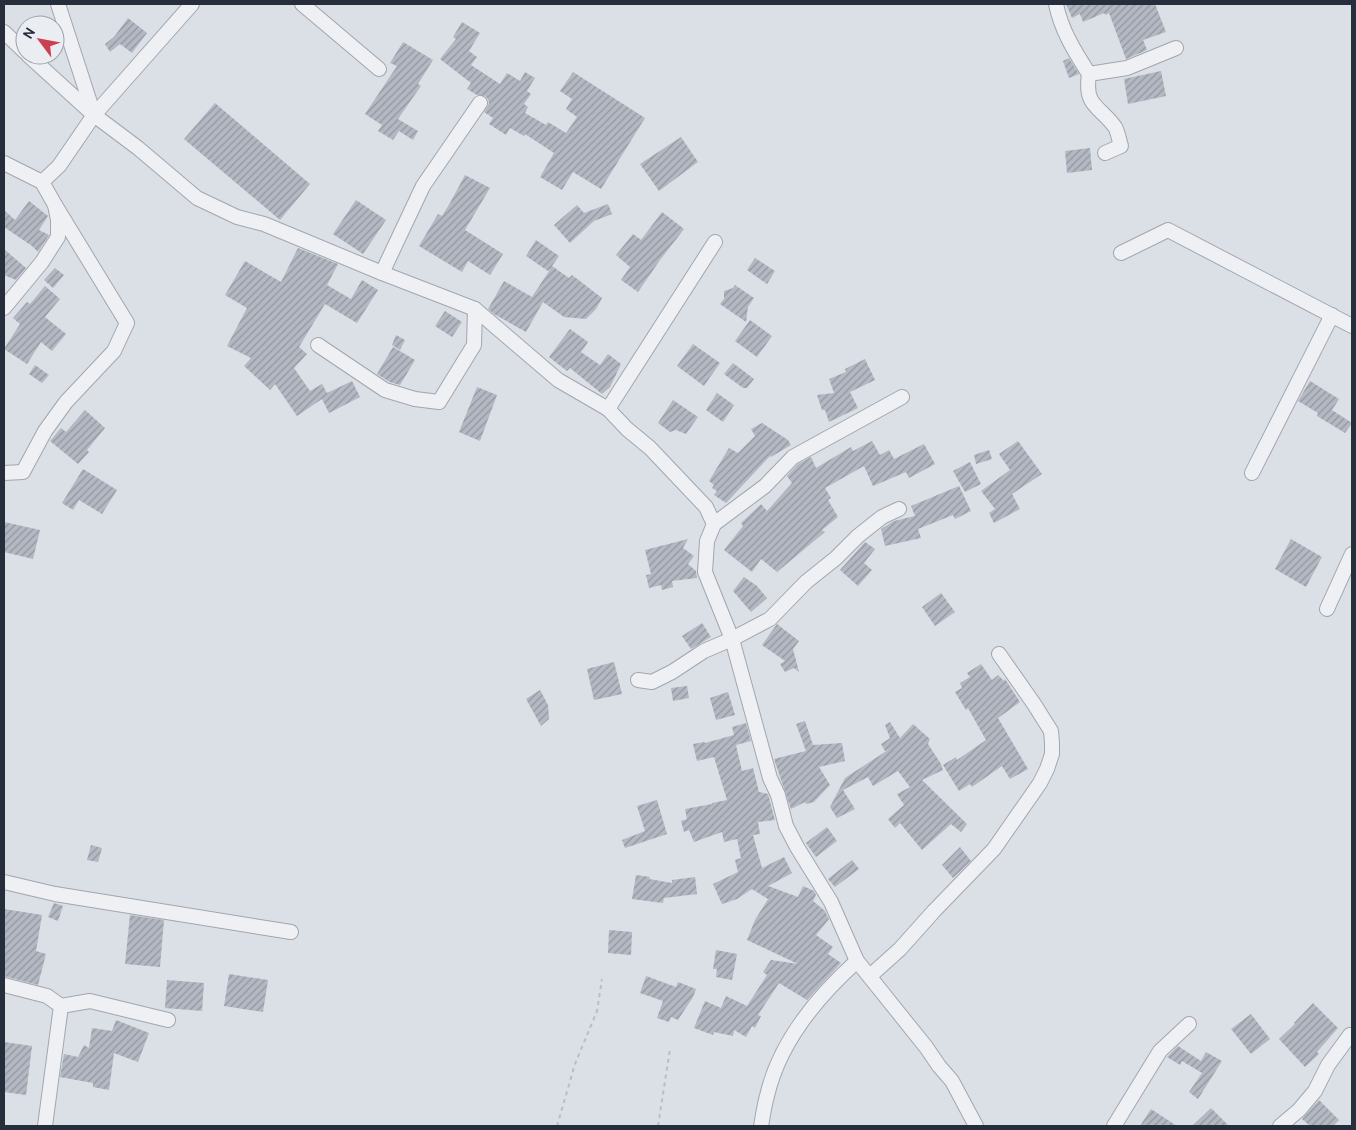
<svg xmlns="http://www.w3.org/2000/svg" width="1356" height="1130" font-family="Cabin,sans-serif">
<style>
.building{fill:url(#building-hatch)}
.lines{fill:none;stroke-linecap:round;stroke-linejoin:round}
.minor-casing{stroke:#a1a6af;stroke-width:16}
.path{stroke:#babdc4;stroke-width:2;stroke-dasharray:4 4;stroke-linecap:butt}
.minor{stroke:#eef0f4;stroke-width:14}
</style>
<defs>
<pattern id="building-hatch" width="6" height="6" patternUnits="userSpaceOnUse" patternTransform="scale(1.25)"><rect width="6" height="6" fill="#b3b8c2"/><path d="M-1 1l2-2M0 6l6-6M5 7l2-2" fill="none" stroke="#91969f"/></pattern>
</defs>
<rect width="100%" height="100%" fill="#dbdfe6"/>
<g class="building">
<polygon points="1066,4 1155,4 1166,32 1143,40 1147,50 1126,59 1109,13 1106,15 1104,13 1083,22 1080,14 1072,18"/>
<polygon points="128,18 147,33 132,53 120,44 110,52 105,44 114,37"/>
<polygon points="462,22 480,33 469,51 477,57 471,65 500,84 507,73 520,81 525,72 535,78 527,91 531,94 524,104 528,107 525,113 546,125 548,122 566,133 577,117 566,109 572,99 560,91 573,72 645,118 601,189 573,172 562,190 540,177 554,153 525,134 524,136 510,128 506,135 489,124 493,118 484,112 489,104 488,99 485,96 477,95 467,89 471,83 440,59 456,39 453,37"/>
<polygon points="403,42 433,60 418,84 421,86 398,119 418,131 413,140 399,131 393,140 378,131 382,125 365,114 397,66 390,63"/>
<polygon points="1069,58 1079,74 1069,78 1063,61"/>
<polygon points="1161,71 1166,96 1128,104 1124,79"/>
<polygon points="215,103 310,184 280,220 184,139"/>
<polygon points="681,137 698,162 659,191 640,164"/>
<polygon points="1090,148 1092,170 1067,173 1065,151"/>
<polygon points="465,175 490,188 465,230 503,254 490,275 468,261 462,272 419,246 438,214 442,216 450,203"/>
<polygon points="356,200 386,220 363,254 333,234"/>
<polygon points="29,201 48,216 39,230 49,235 38,252 32,246 4,227 4,210 15,220"/>
<polygon points="608,204 612,214 594,221 570,243 554,225 577,205 584,213"/>
<polygon points="662,212 684,229 660,260 638,292 621,280 630,267 616,255 633,234 641,240"/>
<polygon points="536,240 559,256 552,266 569,278 572,275 602,298 596,309 586,319 564,317 543,302 526,332 494,314 488,309 504,281 532,297 551,268 548,271 526,256"/>
<polygon points="298,248 338,264 327,285 351,299 362,280 378,290 357,323 325,304 299,347 307,354 294,368 310,391 322,384 327,393 352,381 360,397 329,413 322,399 297,416 275,384 270,390 244,366 251,358 227,346 247,308 225,295 245,261 281,282"/>
<polygon points="4,249 26,268 16,280 4,275"/>
<polygon points="755,258 775,271 767,284 747,270"/>
<polygon points="55,268 64,275 53,288 44,280"/>
<polygon points="735,285 754,298 748,307 746,322 720,304 724,299 724,291 733,288"/>
<polygon points="45,286 60,299 45,317 66,334 52,351 41,342 27,364 4,349 20,324 13,318 27,302 30,304"/>
<polygon points="445,311 462,322 452,337 435,326"/>
<polygon points="750,320 772,336 757,357 735,341"/>
<polygon points="570,329 588,342 581,352 600,365 608,354 621,364 610,387 602,394 570,368 567,371 549,357"/>
<polygon points="396,335 405,340 400,350 392,345"/>
<polygon points="693,344 720,363 704,386 677,366"/>
<polygon points="393,347 415,360 400,385 390,382 377,374"/>
<polygon points="865,359 875,380 850,392 858,408 829,422 825,410 822,410 817,395 834,393 829,379 846,372 845,369"/>
<polygon points="733,363 754,379 747,388 743,388 724,374"/>
<polygon points="35,365 49,375 42,383 29,374"/>
<polygon points="1310,381 1339,399 1332,410 1352,423 1345,433 1317,416 1318,413 1298,401"/>
<polygon points="477,387 497,395 480,441 459,432"/>
<polygon points="717,393 734,405 723,422 706,410"/>
<polygon points="673,400 698,417 686,434 676,430 670,432 658,423"/>
<polygon points="85,410 105,428 87,450 89,452 78,464 50,441 61,428 66,432"/>
<polygon points="762,423 788,440 791,445 771,457 770,456 726,503 714,495 717,491 712,488 714,485 709,481 729,448 738,453 755,436 751,429"/>
<polygon points="872,441 880,455 889,450 894,459 924,444 935,464 909,478 906,472 873,486 864,466 825,488 831,498 828,500 838,517 822,530 825,532 777,572 761,559 752,572 724,550 743,526 741,523 761,504 767,511 792,483 787,476 798,464 811,457 816,468 851,447 853,451"/>
<polygon points="1018,441 1042,474 1012,494 1020,509 994,523 989,513 995,509 981,491 1010,470 999,454"/>
<polygon points="989,450 992,459 976,464 974,455"/>
<polygon points="970,462 981,484 965,492 953,471"/>
<polygon points="83,469 117,490 102,514 79,500 73,510 62,503"/>
<polygon points="959,486 971,511 955,519 953,515 918,529 921,538 885,546 881,529 894,521 915,516 911,506"/>
<polygon points="4,522 40,530 33,559 4,552"/>
<polygon points="688,539 683,548 694,556 688,564 696,571 697,578 672,581 673,587 662,590 661,585 649,588 646,575 651,574 645,550"/>
<polygon points="1291,539 1322,557 1306,587 1275,569"/>
<polygon points="865,542 875,549 864,563 872,570 858,586 840,570"/>
<polygon points="744,577 757,586 767,598 751,612 733,591"/>
<polygon points="941,593 955,612 935,626 922,607"/>
<polygon points="702,623 711,637 691,649 682,636"/>
<polygon points="777,624 799,641 793,649 799,672 794,668 785,672 780,664 785,661 762,645"/>
<polygon points="614,662 622,694 594,700 587,669"/>
<polygon points="981,664 992,680 998,675 1004,681 1005,679 1020,702 998,718 1028,769 1010,779 1002,766 972,787 970,784 959,791 943,765 956,757 957,760 986,740 968,708 966,710 955,692 962,688 960,683 970,677 967,673"/>
<polygon points="687,686 689,698 673,701 671,688"/>
<polygon points="540,690 548,705 549,719 541,726 526,699"/>
<polygon points="728,692 735,715 716,720 710,698"/>
<polygon points="805,721 813,745 842,743 845,761 819,767 830,785 814,802 806,804 805,802 791,809 774,759 806,751 796,724"/>
<polygon points="890,722 900,738 913,724 930,739 928,744 941,764 943,770 922,780 967,824 961,832 951,824 922,850 900,823 895,828 888,819 904,805 897,794 910,787 898,771 873,786 868,777 843,790 855,809 837,818 830,807 845,778 888,750 885,751 881,744 890,738 885,725"/>
<polygon points="746,723 751,741 736,745 742,771 753,768 759,792 768,794 775,820 758,822 760,834 753,835 762,868 784,857 792,873 768,886 798,897 803,886 814,891 816,895 813,901 825,911 829,919 816,935 833,947 828,954 841,963 807,1000 779,983 758,1015 761,1016 755,1028 752,1026 746,1037 734,1030 733,1036 714,1032 713,1035 694,1028 705,1001 721,1008 726,996 747,1006 767,975 763,972 771,960 798,964 747,940 755,920 768,899 752,889 737,899 722,904 713,884 738,872 735,860 741,858 737,839 724,842 722,832 694,842 689,830 684,832 681,821 687,819 685,809 712,804 712,803 727,800 714,757 697,761 693,744 704,742 705,743 734,735 732,727"/>
<polygon points="657,800 667,834 625,848 622,840 645,831 637,806"/>
<polygon points="827,827 837,841 816,857 806,843"/>
<polygon points="91,845 102,848 98,862 87,860"/>
<polygon points="960,847 971,861 953,878 942,865"/>
<polygon points="852,860 859,869 835,887 828,879"/>
<polygon points="636,875 650,877 649,879 672,883 672,880 695,877 697,894 664,898 663,903 632,899"/>
<polygon points="54,903 63,906 58,921 48,917"/>
<polygon points="4,909 42,915 36,951 46,954 38,985 4,976"/>
<polygon points="130,915 164,920 160,967 125,964"/>
<polygon points="609,930 632,932 631,955 608,953"/>
<polygon points="716,950 737,954 732,980 716,977 717,969 713,969"/>
<polygon points="229,974 268,980 263,1012 224,1006"/>
<polygon points="646,976 676,987 678,982 696,989 693,997 678,1020 671,1017 669,1022 657,1018 663,1001 640,993"/>
<polygon points="167,980 204,983 202,1011 165,1008"/>
<polygon points="1313,1003 1338,1028 1317,1052 1319,1054 1305,1067 1279,1039 1295,1024 1294,1023"/>
<polygon points="1251,1014 1270,1039 1251,1054 1231,1029"/>
<polygon points="116,1020 149,1033 138,1062 114,1053 109,1090 93,1087 93,1083 60,1077 64,1054 78,1057 84,1045 89,1048 92,1028 112,1031"/>
<polygon points="4,1042 32,1046 26,1095 4,1092"/>
<polygon points="1178,1046 1201,1061 1206,1052 1222,1061 1198,1099 1189,1092 1202,1073 1182,1061 1180,1065 1167,1057"/>
<polygon points="1319,1100 1339,1120 1333,1126 1310,1126 1302,1119"/>
<polygon points="1211,1108 1229,1126 1192,1126"/>
<polygon points="1151,1109 1177,1126 1140,1126"/>
</g>
<g class="lines">
<defs>
<g id="minor">
<polyline points="58,4 94,115"/>
<polyline points="302,4 379,69"/>
<path d="M1056,4C1061,30 1075,52 1089,74L1127,68L1176,48"/>
<polyline points="4,32 25,52"/>
<polyline points="28,55 94,115 138,148 197,198 237,217 264,224 382,273 475,309 558,380 608,409"/>
<path d="M1089,74C1084,107 1099,105 1115,127C1118,132 1119,140 1121,146L1105,153"/>
<polyline points="4,163 42,182 59,166 94,115 192,4"/>
<polyline points="715,242 608,409 627,429 650,448 706,507 714,524 707,541 705,572 732,639 770,778 778,795 786,826 797,847 831,902 857,961 926,1047 939,1066 952,1081 976,1126"/>
<polyline points="1121,253 1168,230 1352,326"/>
<polyline points="382,273 423,186 480,103"/>
<polyline points="4,308 42,262 58,237 58,220 55,205 42,182"/>
<polyline points="318,345 385,390 415,399 439,402 474,345 475,309"/>
<polyline points="4,473 23,472 45,431 66,402 114,351 127,323 55,205"/>
<polyline points="1252,473 1332,315"/>
<polyline points="714,524 765,486 793,457 902,397"/>
<polyline points="1327,609 1352,554"/>
<polyline points="638,680 652,682 672,672 704,651 732,639 770,619 806,582 836,558 858,536 882,517 899,509"/>
<polyline points="4,882 55,894 291,932"/>
<polyline points="870,976 900,949 934,911 994,849 1040,783 1047,769 1052,754 1052,743 1051,731 1034,704 999,654"/>
<polyline points="4,985 47,996 61,1006 45,1126"/>
<polyline points="61,1006 90,1001 168,1020"/>
<path d="M761,1126C763,1116 764,1106 767,1096C779,1043 817,997 857,961"/>
<polyline points="1114,1126 1160,1051 1189,1024"/>
<polyline points="1280,1126 1299,1110 1315,1091 1328,1065 1350,1035"/>
</g>
</defs>
<use href="#minor" class="minor-casing"/>
<g class="path">
<polyline points="557,1126 575,1064 597,1011 602,979"/>
<polyline points="658,1126 670,1049"/>
</g>
<use href="#minor" class="minor"/>
</g>
<rect width="1356" height="1130" fill="none" stroke="#262d3b" stroke-width="10"/>
<g transform="translate(40 40) rotate(302)"><circle r="24" fill="#eaeef3" stroke="#9ca1a9"/>
<path d="M0-4L9 19L0 12L-9 19Z" fill="#cb4050"/>
<text y="-8" font-size="14" font-weight="bold" text-anchor="middle" fill="#262d3b">N</text>
</g>
</svg>
